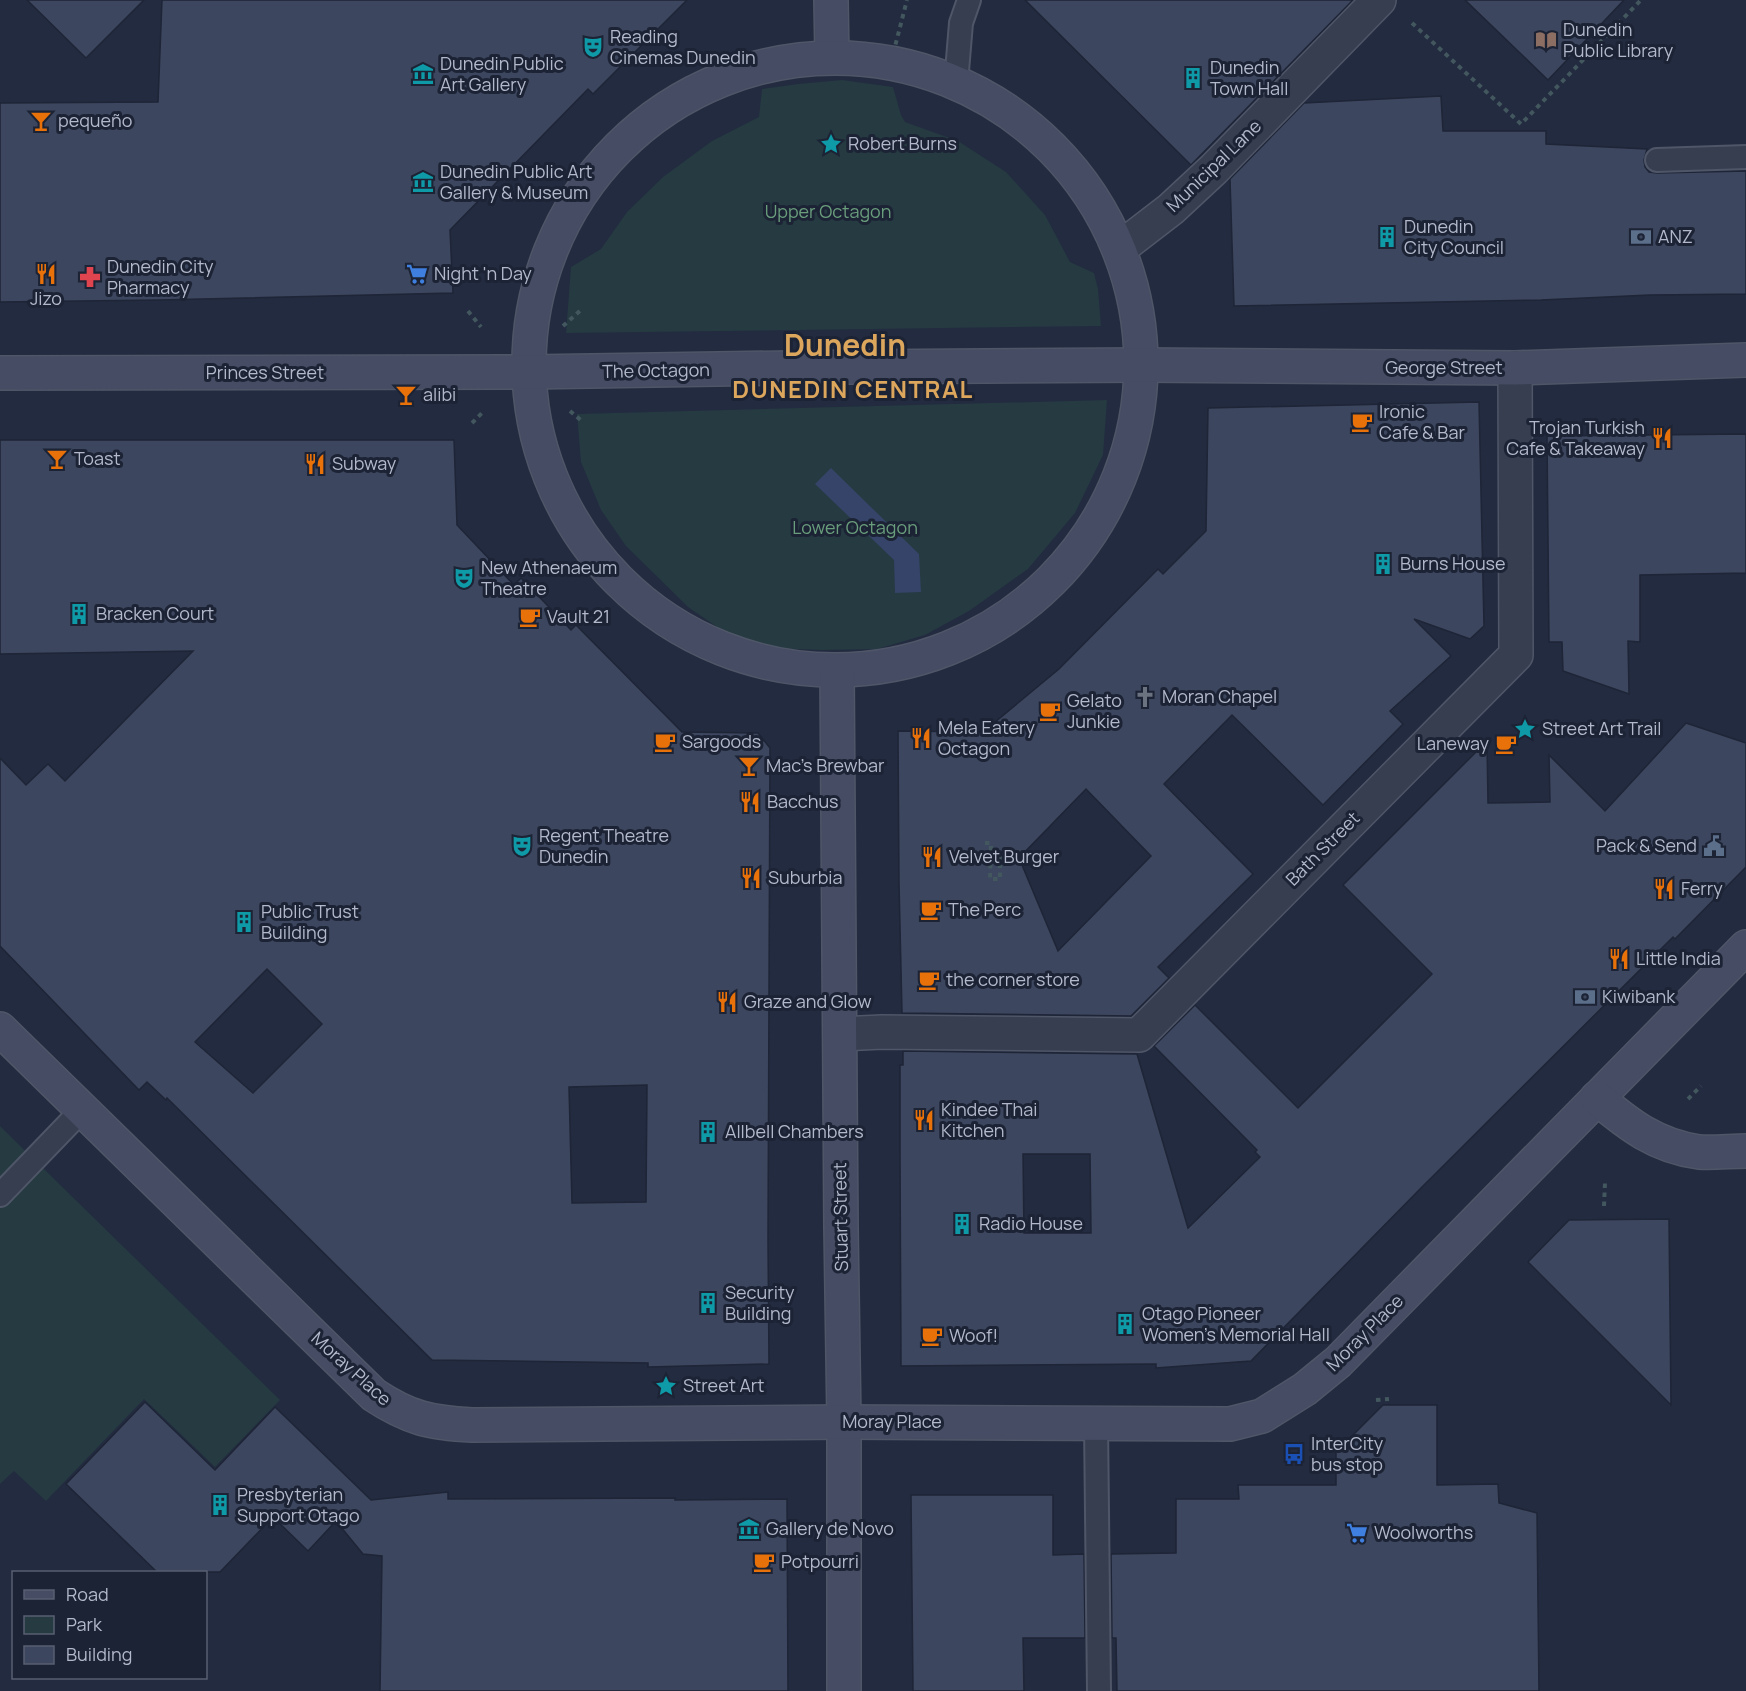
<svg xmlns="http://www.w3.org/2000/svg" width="1746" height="1691" font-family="Manrope,sans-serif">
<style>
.green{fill:#253a41}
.water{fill:#354468}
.building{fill:#3c465e;stroke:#1e2537;stroke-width:1.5;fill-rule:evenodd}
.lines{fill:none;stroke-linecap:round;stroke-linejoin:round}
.lane-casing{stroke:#4f5668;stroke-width:26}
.street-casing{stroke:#4f5668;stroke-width:36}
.secondary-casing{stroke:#4f5668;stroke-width:36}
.path{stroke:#43575e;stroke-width:4;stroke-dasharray:4.5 4.5;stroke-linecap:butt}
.lane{stroke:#373e50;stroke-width:22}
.street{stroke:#373e50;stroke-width:33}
.secondary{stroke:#454c63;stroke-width:33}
.labels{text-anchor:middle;stroke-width:6;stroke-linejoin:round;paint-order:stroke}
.poi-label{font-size:18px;fill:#b3b9cb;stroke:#1c2335;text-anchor:start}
.street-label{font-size:18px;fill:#b3b9cb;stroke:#1c2335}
.park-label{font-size:18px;fill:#699d7c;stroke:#1c2335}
.district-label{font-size:24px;font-weight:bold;letter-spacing:1.5px;fill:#dca65d;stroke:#1c2335}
.town-label{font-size:30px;font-weight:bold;fill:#dca65d;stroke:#1c2335}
</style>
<rect width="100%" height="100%" fill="#232b40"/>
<g class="green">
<polygon points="842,80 893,87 901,115 905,122 958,141 1006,172 1045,215 1070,262 1094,273 1098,289 1101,326 566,333 571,267 601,249 627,212 663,177 712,141 759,117 762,89 798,84"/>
<polygon points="1107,400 1103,455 1075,513 1028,569 969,611 925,635 877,649 822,650 770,648 723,631 688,607 626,546 601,510 581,462 577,414"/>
<polygon points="0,1126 280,1400 215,1467 144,1399 46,1501 14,1471 0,1484"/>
</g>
<polygon class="water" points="831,468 919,554 921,592 895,593 894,560 815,484"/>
<g class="building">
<polygon points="27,0 144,0 86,58"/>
<polygon points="162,0 687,0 593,94 588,89 450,230 453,293 159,300 0,302 0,103 158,102"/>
<polygon points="1025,0 1353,0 1191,165"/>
<polygon points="1465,0 1624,0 1548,80"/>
<polygon points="1441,96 1443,131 1546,131 1546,144 1647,149 1644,160 1645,167 1649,172 1657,173 1746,171 1746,294 1650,295 1541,300 1234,306 1230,179 1304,103"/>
<path d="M1479,402L1484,626L1470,639L1414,619L1451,656L1390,711L1403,724L1323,805L1232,715L1164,784L1253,874L1158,967L1169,978L1131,1016L902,1013L899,883L898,731L983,732L1059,669L1158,569L1163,574L1206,531L1208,408ZM1086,789L1151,856L1058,951L1019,858Z"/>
<polygon points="1746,434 1746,573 1640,575 1640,642 1628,641 1629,694 1563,671 1562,642 1549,642 1547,436"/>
<path d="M0,440H454L457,525L514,585L521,578L571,630L576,625L682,732L758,733L770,748L768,1241L769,1364L648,1367V1363L432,1360L167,1098L166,1100L147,1082L139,1090L0,946V758L26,785L48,764L65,781L193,651L0,654ZM267,969L322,1024L253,1093L195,1042ZM647,1085L646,1202L572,1203L569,1087Z"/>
<path d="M1686,723L1746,743V867L1675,939L1673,937L1419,1190L1251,1361L1156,1368V1364L901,1366L900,1154V1065H903V1051L1137,1054L1188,1228L1260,1157L1255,1152L1257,1150L1154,1046L1195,1005L1298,1108L1432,974L1343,885L1487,741L1488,803L1550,802L1549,755L1605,811ZM1023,1154H1090L1091,1233H1024Z"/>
<polygon points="1669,1219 1671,1405 1528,1262 1569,1220"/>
<polygon points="145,1402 215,1470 275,1407 371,1500 448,1492 448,1499 675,1498 675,1500 787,1499 788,1691 380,1691 382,1556 363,1554 336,1521 308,1551 273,1517 220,1572 157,1572 66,1484"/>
<polygon points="1383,1405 1437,1405 1437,1485 1498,1484 1499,1503 1537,1513 1539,1691 1117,1691 1116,1638 1112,1638 1111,1554 1176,1553 1176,1499 1239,1499 1238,1485 1336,1485 1336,1452"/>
<polygon points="911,1495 1053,1495 1053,1555 1084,1554 1085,1638 1023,1638 1024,1691 913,1691"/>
</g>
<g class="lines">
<defs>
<g id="lane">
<polyline points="956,83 961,23 969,0"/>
<polyline points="1657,160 1746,157"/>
<polyline points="0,1195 82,1110"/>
<polyline points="1096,1423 1099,1691"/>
</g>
<g id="street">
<polyline points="1119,249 1171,209 1214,169 1379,0"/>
<polyline points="840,1034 882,1032 1139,1035 1516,655 1515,368"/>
</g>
<g id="secondary">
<polyline points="831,0 832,57"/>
<circle cx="835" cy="364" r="306"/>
<polyline points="0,373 529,372 852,367 1142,365 1515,368 1746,360"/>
<polyline points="837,671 841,1227 844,1422 844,1691"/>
<path d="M0,1029L374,1395C409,1418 430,1423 472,1425L844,1422L1230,1424L1262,1416L1305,1389L1338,1362L1746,947"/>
<path d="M1597,1098C1629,1125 1656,1146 1699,1152C1714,1153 1731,1151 1746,1151"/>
</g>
</defs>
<use href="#lane" class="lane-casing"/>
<use href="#street" class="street-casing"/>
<use href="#secondary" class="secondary-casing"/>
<g class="path">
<polyline points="1412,23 1521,124 1641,0"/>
<polyline points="891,62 907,0"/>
<polyline points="468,311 481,327"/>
<polyline points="563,326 581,310"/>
<polyline points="570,411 583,422"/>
<polyline points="472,423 482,413"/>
<polyline points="985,843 991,843 990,879 1000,879 1000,852 1026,853"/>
<polyline points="1688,1099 1701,1086"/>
<polyline points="1604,1206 1605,1182"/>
<polyline points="1376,1400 1389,1399"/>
</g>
<use href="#lane" class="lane"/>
<use href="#street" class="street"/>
<use href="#secondary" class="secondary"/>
</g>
<defs>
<symbol id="library-bare" viewBox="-9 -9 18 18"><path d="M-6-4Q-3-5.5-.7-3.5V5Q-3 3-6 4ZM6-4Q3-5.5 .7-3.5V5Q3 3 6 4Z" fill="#8d6e63" stroke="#1c2335" stroke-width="2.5" paint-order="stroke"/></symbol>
<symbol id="theatre-bare" viewBox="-9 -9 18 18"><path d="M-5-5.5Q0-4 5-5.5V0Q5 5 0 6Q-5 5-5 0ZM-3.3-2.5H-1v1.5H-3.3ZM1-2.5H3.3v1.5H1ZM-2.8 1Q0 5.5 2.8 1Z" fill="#0f9aa8" stroke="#1c2335" stroke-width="2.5" paint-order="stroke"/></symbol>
<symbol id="museum-bare" viewBox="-9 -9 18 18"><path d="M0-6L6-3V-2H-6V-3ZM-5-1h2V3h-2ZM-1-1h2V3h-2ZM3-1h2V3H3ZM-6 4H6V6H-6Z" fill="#0f9aa8" stroke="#1c2335" stroke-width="2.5" paint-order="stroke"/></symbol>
<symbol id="building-bare" viewBox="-9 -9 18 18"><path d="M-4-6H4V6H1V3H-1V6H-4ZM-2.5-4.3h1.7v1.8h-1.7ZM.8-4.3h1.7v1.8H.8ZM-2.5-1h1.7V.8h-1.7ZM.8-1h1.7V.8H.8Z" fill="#0f9aa8" stroke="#1c2335" stroke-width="2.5" paint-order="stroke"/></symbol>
<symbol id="bar-bare" viewBox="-9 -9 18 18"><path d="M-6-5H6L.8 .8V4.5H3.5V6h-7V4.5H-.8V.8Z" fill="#e8710a" stroke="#1c2335" stroke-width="2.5" paint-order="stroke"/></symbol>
<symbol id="sight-bare" viewBox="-9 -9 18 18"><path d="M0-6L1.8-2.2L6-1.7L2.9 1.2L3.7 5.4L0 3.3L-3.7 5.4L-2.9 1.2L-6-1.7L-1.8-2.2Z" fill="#0f9aa8" stroke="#1c2335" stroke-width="2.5" paint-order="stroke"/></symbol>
<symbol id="bank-bare" viewBox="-9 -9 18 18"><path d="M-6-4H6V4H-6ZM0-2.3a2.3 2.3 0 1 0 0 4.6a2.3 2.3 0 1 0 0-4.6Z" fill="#5c6f8a" stroke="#1c2335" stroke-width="2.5" paint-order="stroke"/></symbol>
<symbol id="restaurant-bare" viewBox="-9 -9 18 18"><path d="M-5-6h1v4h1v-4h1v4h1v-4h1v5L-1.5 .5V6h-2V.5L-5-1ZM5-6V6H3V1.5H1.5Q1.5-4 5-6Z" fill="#e8710a" stroke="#1c2335" stroke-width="2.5" paint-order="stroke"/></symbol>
<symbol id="supermarket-bare" viewBox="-9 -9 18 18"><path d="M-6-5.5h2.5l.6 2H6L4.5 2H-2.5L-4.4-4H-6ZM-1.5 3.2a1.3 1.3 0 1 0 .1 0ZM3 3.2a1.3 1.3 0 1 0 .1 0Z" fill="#3f7fe0" stroke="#1c2335" stroke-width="2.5" paint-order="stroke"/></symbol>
<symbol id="pharmacy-bare" viewBox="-9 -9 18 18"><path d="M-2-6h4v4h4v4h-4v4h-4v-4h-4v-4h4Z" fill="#e0444e" stroke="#1c2335" stroke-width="2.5" paint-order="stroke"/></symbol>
<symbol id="cafe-bare" viewBox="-9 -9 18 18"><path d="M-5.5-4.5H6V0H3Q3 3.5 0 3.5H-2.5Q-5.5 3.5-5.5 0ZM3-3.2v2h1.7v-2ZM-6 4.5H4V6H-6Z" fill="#e8710a" stroke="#1c2335" stroke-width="2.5" paint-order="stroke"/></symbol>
<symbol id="church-bare" viewBox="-9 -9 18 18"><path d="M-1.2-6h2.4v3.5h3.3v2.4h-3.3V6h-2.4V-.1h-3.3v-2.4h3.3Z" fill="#6b7280" stroke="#1c2335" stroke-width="2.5" paint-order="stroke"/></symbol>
<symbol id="civic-bare" viewBox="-9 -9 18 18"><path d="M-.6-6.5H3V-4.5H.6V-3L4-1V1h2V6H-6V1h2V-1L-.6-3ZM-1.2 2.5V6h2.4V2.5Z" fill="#5c6f8a" stroke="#1c2335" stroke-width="2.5" paint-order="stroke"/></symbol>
<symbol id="bus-bare" viewBox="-9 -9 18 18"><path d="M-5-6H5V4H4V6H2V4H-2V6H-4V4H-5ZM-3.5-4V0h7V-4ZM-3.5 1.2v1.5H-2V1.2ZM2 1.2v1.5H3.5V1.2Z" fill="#1a4fb4" stroke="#1c2335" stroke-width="2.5" paint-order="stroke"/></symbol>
</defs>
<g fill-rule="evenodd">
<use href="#library-bare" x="1531" y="25" width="30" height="30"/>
<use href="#theatre-bare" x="578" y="32" width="30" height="30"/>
<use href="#museum-bare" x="408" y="59" width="30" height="30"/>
<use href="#building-bare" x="1178" y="63" width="30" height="30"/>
<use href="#bar-bare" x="26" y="106" width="30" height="30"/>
<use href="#sight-bare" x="816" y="129" width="30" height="30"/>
<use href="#museum-bare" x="408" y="167" width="30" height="30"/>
<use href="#building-bare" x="1372" y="222" width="30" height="30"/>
<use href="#bank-bare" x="1626" y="222" width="30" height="30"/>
<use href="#restaurant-bare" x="31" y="259" width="30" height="30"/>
<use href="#supermarket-bare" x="402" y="259" width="30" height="30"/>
<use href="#pharmacy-bare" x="75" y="262" width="30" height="30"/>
<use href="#bar-bare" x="391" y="380" width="30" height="30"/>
<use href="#cafe-bare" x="1347" y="407" width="30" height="30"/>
<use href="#restaurant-bare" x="1647" y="423" width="30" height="30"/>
<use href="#bar-bare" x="42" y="444" width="30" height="30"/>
<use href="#restaurant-bare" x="300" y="449" width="30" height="30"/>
<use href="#building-bare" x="1368" y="549" width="30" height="30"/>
<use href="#theatre-bare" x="449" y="563" width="30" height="30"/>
<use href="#building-bare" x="64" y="599" width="30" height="30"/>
<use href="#cafe-bare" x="515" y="602" width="30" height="30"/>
<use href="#church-bare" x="1130" y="682" width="30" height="30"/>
<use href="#cafe-bare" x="1035" y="696" width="30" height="30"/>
<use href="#sight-bare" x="1510" y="714" width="30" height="30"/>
<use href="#restaurant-bare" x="906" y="723" width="30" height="30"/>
<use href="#cafe-bare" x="650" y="727" width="30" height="30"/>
<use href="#cafe-bare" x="1491" y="729" width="30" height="30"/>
<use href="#bar-bare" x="734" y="751" width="30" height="30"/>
<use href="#restaurant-bare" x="735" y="787" width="30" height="30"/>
<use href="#theatre-bare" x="507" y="831" width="30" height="30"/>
<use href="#civic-bare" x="1699" y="831" width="30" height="30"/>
<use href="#restaurant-bare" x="917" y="842" width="30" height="30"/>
<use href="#restaurant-bare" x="736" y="863" width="30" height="30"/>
<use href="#restaurant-bare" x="1649" y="874" width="30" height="30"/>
<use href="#cafe-bare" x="916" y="895" width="30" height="30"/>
<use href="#building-bare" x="229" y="907" width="30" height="30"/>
<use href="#restaurant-bare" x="1604" y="944" width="30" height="30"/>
<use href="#cafe-bare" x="914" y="965" width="30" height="30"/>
<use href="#bank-bare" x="1570" y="982" width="30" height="30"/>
<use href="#restaurant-bare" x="712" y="987" width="30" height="30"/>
<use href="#restaurant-bare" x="909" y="1105" width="30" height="30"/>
<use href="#building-bare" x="693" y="1117" width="30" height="30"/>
<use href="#building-bare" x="947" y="1209" width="30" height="30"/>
<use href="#building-bare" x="693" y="1288" width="30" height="30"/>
<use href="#building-bare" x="1110" y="1309" width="30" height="30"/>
<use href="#cafe-bare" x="917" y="1321" width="30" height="30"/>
<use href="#sight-bare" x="651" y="1371" width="30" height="30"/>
<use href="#bus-bare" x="1279" y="1439" width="30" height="30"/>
<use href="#building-bare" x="205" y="1490" width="30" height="30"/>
<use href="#museum-bare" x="734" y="1514" width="30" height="30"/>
<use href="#supermarket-bare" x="1342" y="1518" width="30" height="30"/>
<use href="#cafe-bare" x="749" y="1547" width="30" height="30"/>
</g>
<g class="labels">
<g class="poi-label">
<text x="1563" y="36">Dunedin<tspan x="1563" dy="21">Public Library</tspan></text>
<text x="610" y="43">Reading<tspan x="610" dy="21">Cinemas Dunedin</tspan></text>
<text x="440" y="70">Dunedin Public<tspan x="440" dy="21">Art Gallery</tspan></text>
<text x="1210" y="74">Dunedin<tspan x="1210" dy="21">Town Hall</tspan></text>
<text x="58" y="127">pequeño</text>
<text x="848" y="150">Robert Burns</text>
<text x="440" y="178">Dunedin Public Art<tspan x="440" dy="21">Gallery &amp; Museum</tspan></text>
<text x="1404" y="233">Dunedin<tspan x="1404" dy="21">City Council</tspan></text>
<text x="1658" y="243">ANZ</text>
<text x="107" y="273">Dunedin City<tspan x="107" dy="21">Pharmacy</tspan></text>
<text x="434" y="280">Night 'n Day</text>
<text x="46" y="305" text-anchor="middle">Jizo</text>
<text x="423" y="401">alibi</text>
<text x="1379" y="418">Ironic<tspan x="1379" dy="21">Cafe &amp; Bar</tspan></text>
<text x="1645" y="434" text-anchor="end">Trojan Turkish<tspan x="1645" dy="21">Cafe &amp; Takeaway</tspan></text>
<text x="74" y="465">Toast</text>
<text x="332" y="470">Subway</text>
<text x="1400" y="570">Burns House</text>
<text x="481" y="574">New Athenaeum<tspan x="481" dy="21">Theatre</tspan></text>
<text x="96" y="620">Bracken Court</text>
<text x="547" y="623">Vault 21</text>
<text x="1162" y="703">Moran Chapel</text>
<text x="1067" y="707">Gelato<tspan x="1067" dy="21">Junkie</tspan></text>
<text x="938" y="734">Mela Eatery<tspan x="938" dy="21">Octagon</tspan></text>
<text x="1542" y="735">Street Art Trail</text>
<text x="682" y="748">Sargoods</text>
<text x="1489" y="750" text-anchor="end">Laneway</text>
<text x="766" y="772">Mac's Brewbar</text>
<text x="767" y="808">Bacchus</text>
<text x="539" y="842">Regent Theatre<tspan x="539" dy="21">Dunedin</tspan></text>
<text x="1697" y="852" text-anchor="end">Pack &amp; Send</text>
<text x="949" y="863">Velvet Burger</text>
<text x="768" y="884">Suburbia</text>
<text x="1681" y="895">Ferry</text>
<text x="948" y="916">The Perc</text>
<text x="261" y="918">Public Trust<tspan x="261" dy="21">Building</tspan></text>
<text x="1636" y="965">Little India</text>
<text x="946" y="986">the corner store</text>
<text x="1602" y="1003">Kiwibank</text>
<text x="744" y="1008">Graze and Glow</text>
<text x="941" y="1116">Kindee Thai<tspan x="941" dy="21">Kitchen</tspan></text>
<text x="725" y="1138">Allbell Chambers</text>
<text x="979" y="1230">Radio House</text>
<text x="725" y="1299">Security<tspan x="725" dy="21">Building</tspan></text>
<text x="1142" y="1320">Otago Pioneer<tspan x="1142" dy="21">Women's Memorial Hall</tspan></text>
<text x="949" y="1342">Woof!</text>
<text x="683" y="1392">Street Art</text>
<text x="1311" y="1450">InterCity<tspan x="1311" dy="21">bus stop</tspan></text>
<text x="237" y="1501">Presbyterian<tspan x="237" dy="21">Support Otago</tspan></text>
<text x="766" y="1535">Gallery de Novo</text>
<text x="1374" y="1539">Woolworths</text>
<text x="781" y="1568">Potpourri</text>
</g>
<g class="street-label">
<text transform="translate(1214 166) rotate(-44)" y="6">Municipal Lane</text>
<text x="1444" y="374">George Street</text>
<text transform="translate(656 371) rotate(-1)" y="6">The Octagon</text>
<text x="265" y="379">Princes Street</text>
<text transform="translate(1323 849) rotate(-45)" y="6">Bath Street</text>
<text transform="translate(841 1217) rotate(-91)" y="6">Stuart Street</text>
<text transform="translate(1365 1333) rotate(-45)" y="6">Moray Place</text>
<text transform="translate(351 1369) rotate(42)" y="6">Moray Place</text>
<text x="892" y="1428">Moray Place</text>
</g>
<g class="park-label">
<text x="828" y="218">Upper Octagon</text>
<text x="855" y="534">Lower Octagon</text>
</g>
<g class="district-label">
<text x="853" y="398">DUNEDIN CENTRAL</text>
</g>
<g class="town-label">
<text x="845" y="356">Dunedin</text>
</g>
</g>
<rect x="12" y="1571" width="195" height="108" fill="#1c2335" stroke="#585f71" stroke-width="1.5"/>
<rect x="24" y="1590" width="30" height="9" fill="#454c63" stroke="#585f71" stroke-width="1.5"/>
<text x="66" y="1601" font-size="18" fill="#b3b9cb">Road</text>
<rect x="24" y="1616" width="30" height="18" fill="#253a41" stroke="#585f71" stroke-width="1.5"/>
<text x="66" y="1631" font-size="18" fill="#b3b9cb">Park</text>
<rect x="24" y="1646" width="30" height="18" fill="#3c465e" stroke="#585f71" stroke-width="1.5"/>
<text x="66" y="1661" font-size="18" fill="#b3b9cb">Building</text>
</svg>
